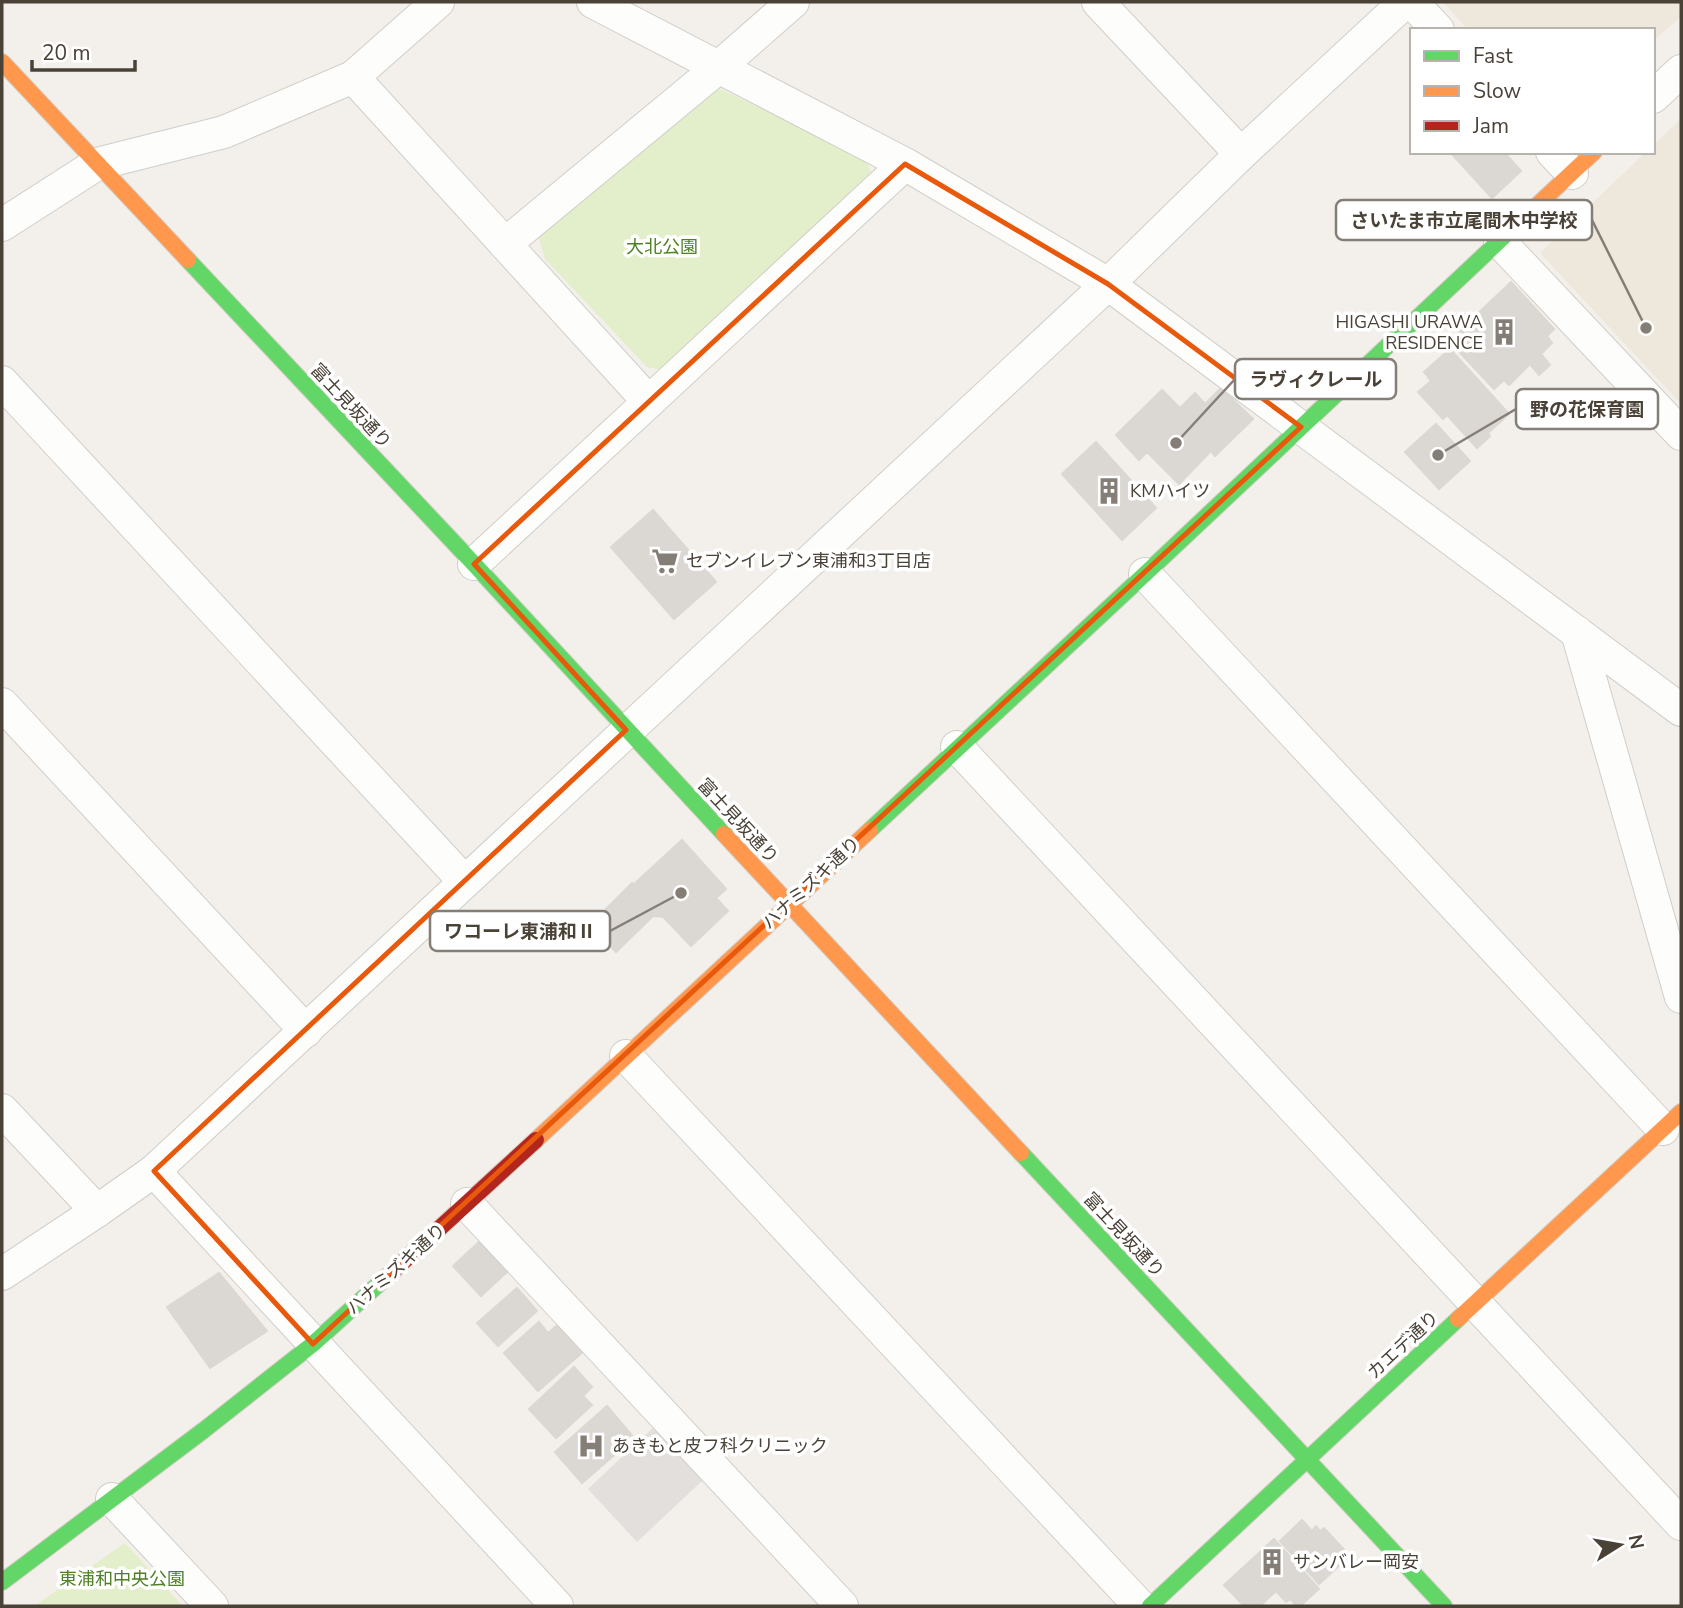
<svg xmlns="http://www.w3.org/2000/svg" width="1683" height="1608" font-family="'Nunito Sans','Noto Sans JP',sans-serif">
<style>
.education{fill:#eee7db}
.green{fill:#e3eeca}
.parking{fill:#e2dfdc}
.building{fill:#dbd7d3;stroke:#dbd7d2;stroke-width:2}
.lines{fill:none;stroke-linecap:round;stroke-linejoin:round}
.street-casing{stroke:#d1cec9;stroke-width:34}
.fast-casing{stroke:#d3cdc3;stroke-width:18}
.slow-casing{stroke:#d3cdc3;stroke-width:18}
.jam-casing{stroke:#d3cdc3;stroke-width:18}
.street{stroke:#fdfdfc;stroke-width:32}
.fast{stroke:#63d668;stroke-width:16}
.slow{stroke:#ff974d;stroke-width:16}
.jam{stroke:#b3261e;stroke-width:16}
.marked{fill:none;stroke:#e8590c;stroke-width:5;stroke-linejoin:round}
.labels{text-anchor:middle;stroke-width:7;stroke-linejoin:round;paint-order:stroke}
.park-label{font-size:18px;fill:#4f8124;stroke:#fff}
.poi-label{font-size:18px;fill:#4a4137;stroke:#fff;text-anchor:start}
.street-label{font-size:18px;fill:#4a4137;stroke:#fff}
.leader{fill:none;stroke:#857e76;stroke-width:2.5}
.callout-dot{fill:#857e76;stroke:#fff;stroke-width:2.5}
.callout{fill:#fff;stroke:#857e76;stroke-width:2.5}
.callout-label{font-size:19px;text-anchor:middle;font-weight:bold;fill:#4a4137}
</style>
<rect width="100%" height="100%" fill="#f3f0ec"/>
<g class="education">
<polygon points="1443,2 1681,2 1681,17 1653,41 1653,30 1468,30"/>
<polygon points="1681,119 1681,404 1540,253 1646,152 1653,152 1653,146"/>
</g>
<g class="green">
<polygon points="716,87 866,159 871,172 662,370 647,367 545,259 538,235"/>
<polygon points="125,1543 183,1606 34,1606"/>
</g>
<polygon class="parking" points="655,1426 704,1479 637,1542 588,1489"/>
<g class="building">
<polygon points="1450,152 1504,152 1521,171 1492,198"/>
<polygon points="1511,282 1554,329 1547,336 1552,343 1541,354 1550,365 1539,375 1530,364 1509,385 1504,380 1494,389 1449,341"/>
<polygon points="1450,349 1509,414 1488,433 1490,436 1477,448 1447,415 1443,419 1418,392 1431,381 1424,372"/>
<polygon points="1221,388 1253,419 1215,456 1211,451 1179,484 1147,452 1139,460 1116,435 1162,390 1180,408 1195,393 1205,404"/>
<polygon points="1436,424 1470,461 1439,489 1405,452"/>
<polygon points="1096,442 1156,508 1122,540 1062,474"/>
<polygon points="653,510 716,582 674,619 611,547"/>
<polygon points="682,840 726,889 716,898 728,911 691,946 633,885"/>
<polygon points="632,883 664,917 653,916 616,952 590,925"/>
<polygon points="480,1241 508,1271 481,1296 453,1266"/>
<polygon points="219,1273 267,1331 210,1368 167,1307"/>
<polygon points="517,1288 537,1311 498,1346 477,1323"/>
<polygon points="539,1322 548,1333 560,1323 584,1351 538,1391 504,1353"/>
<polygon points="574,1367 592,1387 583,1396 592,1405 556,1438 529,1409"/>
<polygon points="607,1406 634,1438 582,1483 555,1452"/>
<polygon points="1302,1520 1312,1531 1316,1526 1320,1531 1324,1528 1350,1556 1319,1584 1280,1541"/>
<polygon points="1274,1539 1319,1589 1300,1606 1297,1606 1290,1599 1286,1602 1276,1591 1260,1606 1244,1606 1224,1585"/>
</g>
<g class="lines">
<defs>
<g id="street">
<polyline points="593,2 905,164 1108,284 1681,710"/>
<polyline points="1098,2 1241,154"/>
<polyline points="1412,2 1438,30"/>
<polyline points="353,77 649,402"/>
<polyline points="1653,97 1681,71"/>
<polyline points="1552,152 1572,173"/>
<polyline points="2,225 97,164 224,132 353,77 438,2"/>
<polyline points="1500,242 1681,434"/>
<polyline points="505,244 719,67 793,2"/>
<polyline points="2,382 464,881"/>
<polyline points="474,564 905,164"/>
<polyline points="1145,574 1663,1129"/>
<polyline points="1577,632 1681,997"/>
<polyline points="2,704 306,1031"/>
<polyline points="957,747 1681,1524"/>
<polyline points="626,1056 1140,1606"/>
<polyline points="2,1110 97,1211"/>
<polyline points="154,1171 557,1606"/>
<polyline points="467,1204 842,1606"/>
<polyline points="2,1274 97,1211 154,1171 1108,284 1241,154 1405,2"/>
<polyline points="112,1499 212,1606"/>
</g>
<g id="fast">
<polyline points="188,260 474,564 724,834"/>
<polyline points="870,830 1145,574 1514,227"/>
<polyline points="1021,1153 1444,1606"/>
<polyline points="2,1582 204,1430 313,1344 394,1270"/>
<polyline points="1150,1606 1458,1319"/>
</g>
<g id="slow">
<polyline points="2,62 188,260"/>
<polyline points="1514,227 1594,152"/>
<polyline points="724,834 1021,1153"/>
<polyline points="536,1140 870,830"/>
<polyline points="1458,1319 1681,1112"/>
</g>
<polyline id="jam" points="394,1270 536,1140"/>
</defs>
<use href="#street" class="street-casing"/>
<use href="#fast" class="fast-casing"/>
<use href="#slow" class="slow-casing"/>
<use href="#jam" class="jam-casing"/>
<use href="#street" class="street"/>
<use href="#fast" class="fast"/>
<use href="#slow" class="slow"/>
<use href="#jam" class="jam"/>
</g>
<path class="marked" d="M905,164L1108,284L1301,427L313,1344L154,1171L626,730L474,564Z"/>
<defs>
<symbol id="building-bare" viewBox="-9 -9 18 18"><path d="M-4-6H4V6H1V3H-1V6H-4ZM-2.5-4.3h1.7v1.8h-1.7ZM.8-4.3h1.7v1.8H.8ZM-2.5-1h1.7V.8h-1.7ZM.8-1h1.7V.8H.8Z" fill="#857e76" stroke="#fff" stroke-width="2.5" paint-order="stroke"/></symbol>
<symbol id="supermarket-bare" viewBox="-9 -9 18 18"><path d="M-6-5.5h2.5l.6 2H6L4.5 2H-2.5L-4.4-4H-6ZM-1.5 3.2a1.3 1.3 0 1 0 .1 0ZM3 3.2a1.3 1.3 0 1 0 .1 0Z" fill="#857e76" stroke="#fff" stroke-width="2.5" paint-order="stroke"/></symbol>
<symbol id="hospital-bare" viewBox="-9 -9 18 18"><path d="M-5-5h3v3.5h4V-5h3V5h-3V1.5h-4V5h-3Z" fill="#857e76" stroke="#fff" stroke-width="2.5" paint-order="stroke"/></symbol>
</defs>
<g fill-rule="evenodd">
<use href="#building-bare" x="1485" y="313" width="38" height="38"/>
<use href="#building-bare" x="1090" y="472" width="38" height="38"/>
<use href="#supermarket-bare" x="646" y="542" width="38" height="38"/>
<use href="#hospital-bare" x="572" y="1427" width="38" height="38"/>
<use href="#building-bare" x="1253" y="1543" width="38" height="38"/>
</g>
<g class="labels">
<g class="park-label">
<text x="662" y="253">大北公園</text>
<text x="122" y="1585">東浦和中央公園</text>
</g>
<g class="poi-label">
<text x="1483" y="328" text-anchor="end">HIGASHI URAWA<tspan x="1483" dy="21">RESIDENCE</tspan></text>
<text x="1130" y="497">KMハイツ</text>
<text x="686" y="567">セブンイレブン東浦和3丁目店</text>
<text x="612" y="1452">あきもと皮フ科クリニック</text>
<text x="1293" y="1568">サンバレー岡安</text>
</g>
<g class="street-label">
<text transform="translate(351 406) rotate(47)" y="6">富士見坂通り</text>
<text transform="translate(738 821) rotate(47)" y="6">富士見坂通り</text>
<text transform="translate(811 883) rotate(-43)" y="6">ハナミズキ通り</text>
<text transform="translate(1124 1235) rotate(47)" y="6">富士見坂通り</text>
<text transform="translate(396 1269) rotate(-42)" y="6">ハナミズキ通り</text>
<text transform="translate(1403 1345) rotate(-43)" y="6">カエデ通り</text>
</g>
</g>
<path class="leader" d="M1646 328L1592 220M1176 443L1235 379M1438 455L1516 409M681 893L610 931"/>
<g class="callout-dot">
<circle cx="1646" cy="328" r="7"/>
<circle cx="1176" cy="443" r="7"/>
<circle cx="1438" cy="455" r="7"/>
<circle cx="681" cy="893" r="7"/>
</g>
<g class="callout">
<rect x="1336" y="200" width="256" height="40" rx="7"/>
<rect x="1235" y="359" width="161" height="40" rx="7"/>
<rect x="1516" y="389" width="142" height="40" rx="7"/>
<rect x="430" y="911" width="180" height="40" rx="7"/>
</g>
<g class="callout-label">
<text x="1464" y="227">さいたま市立尾間木中学校</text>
<text x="1316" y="386">ラヴィクレール</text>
<text x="1587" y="416">野の花保育園</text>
<text x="520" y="938">ワコーレ東浦和Ⅱ</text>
</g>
<rect width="1683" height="1608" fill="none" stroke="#4a4137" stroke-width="7"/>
<rect x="1410" y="28" width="245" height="126" fill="#ffffff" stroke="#b7b3af" stroke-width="2"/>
<rect x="1424" y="51" width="35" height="10" fill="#63d668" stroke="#b7b3af" stroke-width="2"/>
<text x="1473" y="63" font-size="21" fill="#4a4137">Fast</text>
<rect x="1424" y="86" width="35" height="10" fill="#ff974d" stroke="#b7b3af" stroke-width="2"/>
<text x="1473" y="98" font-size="21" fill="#4a4137">Slow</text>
<rect x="1424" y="121" width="35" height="10" fill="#b3261e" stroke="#b7b3af" stroke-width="2"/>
<text x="1473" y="133" font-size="21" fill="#4a4137">Jam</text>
<g transform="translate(1620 1545) rotate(79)" stroke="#ffffff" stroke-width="5" paint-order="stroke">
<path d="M0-5L12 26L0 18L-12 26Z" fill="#4a4137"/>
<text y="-10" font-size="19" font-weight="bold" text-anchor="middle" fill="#4a4137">N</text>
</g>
<path d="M32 60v10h103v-10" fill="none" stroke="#4a4137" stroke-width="3.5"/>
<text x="42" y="60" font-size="21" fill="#4a4137" stroke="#ffffff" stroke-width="5" paint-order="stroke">20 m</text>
</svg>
